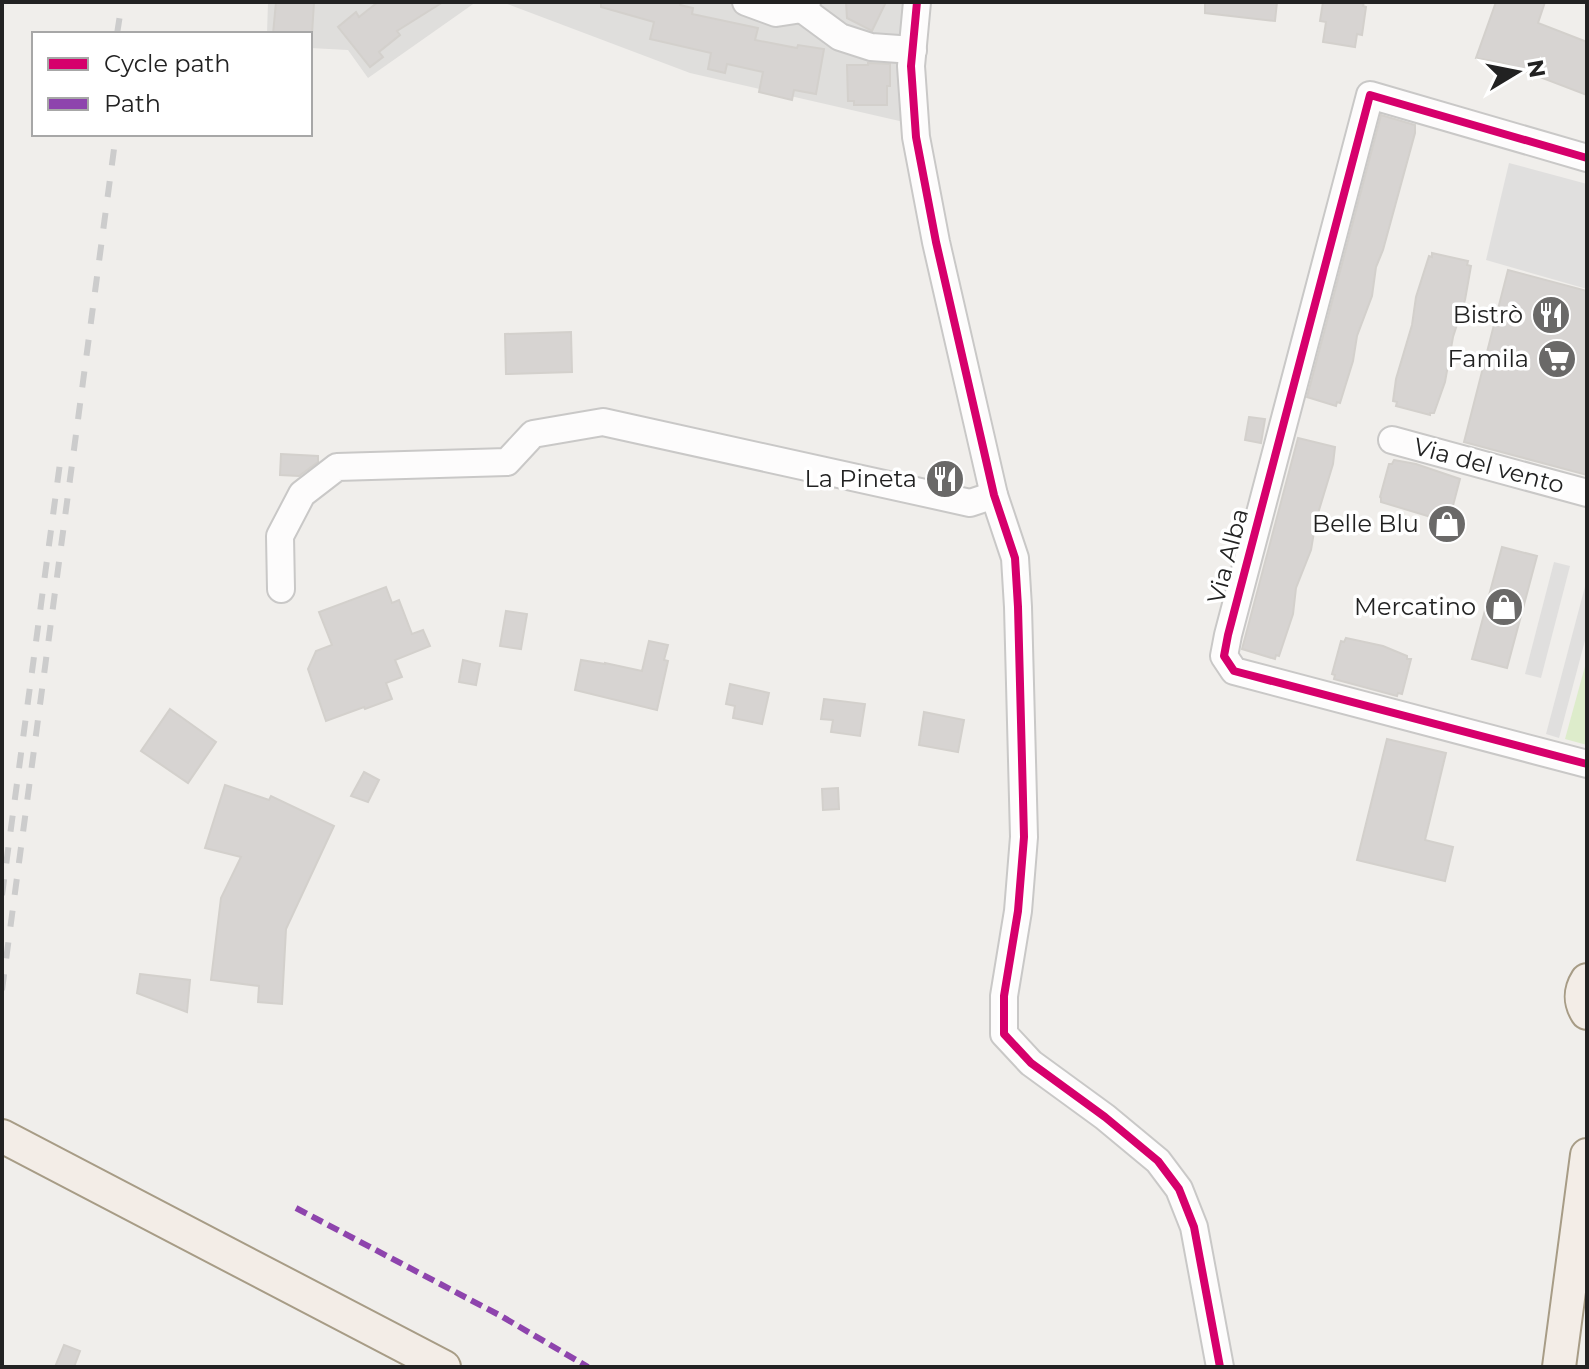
<svg xmlns="http://www.w3.org/2000/svg" width="1589" height="1369" font-family="Montserrat,sans-serif">
<style>
.residential{fill:#dfdedc}
.grass{fill:#ddeccb}
.parking{fill:#e0dfde}
.building{fill:#d7d4d2;stroke:#d3d0cc;stroke-width:2}
.lines{fill:none;stroke-linecap:round;stroke-linejoin:round}
.minor-casing{stroke:#c9c8c7;stroke-width:30}
.major-casing{stroke:#a79c86;stroke-width:36}
.minor{stroke:#fdfcfc;stroke-width:26}
.major{stroke:#f3ede7;stroke-width:32}
.rail{stroke:#ccc;stroke-width:6;stroke-dasharray:16 16;stroke-linecap:butt}
.quiet{stroke:#8e44ad;stroke-width:6;stroke-dasharray:12 6;stroke-linecap:butt}
.cycleway-casing{stroke:#fff;stroke-width:13}
.cycleway{stroke:#d6006c;stroke-width:8}
.labels{text-anchor:middle;stroke-width:7;stroke-linejoin:round;paint-order:stroke}
.poi-label{font-size:24px;fill:#222;stroke:#fff;text-anchor:end}
.street-label{font-size:24px;fill:#222;stroke:#fff}
</style>
<rect width="100%" height="100%" fill="#f0eeeb"/>
<g class="residential">
<polygon points="268,2 476,2 368,78 348,50 310,48 310,34 267,34"/>
<polygon points="502,2 919,2 917,125 690,73"/>
</g>
<polygon class="grass" points="1587,659 1587,745 1565,739"/>
<g class="parking">
<polygon points="1509,163 1587,184 1587,289 1486,260"/>
<polygon points="1554,562 1570,566 1541,678 1525,674"/>
<polygon points="1587,579 1587,633 1559,738 1546,734"/>
</g>
<g class="building">
<polygon points="276,2 314,2 312,34 273,34"/>
<polygon points="378,2 443,2 397,31 400,35 379,52 383,57 370,67 338,27 356,12 359,17"/>
<polygon points="601,2 681,2 680,5 693,8 692,14 758,28 755,40 797,48 798,45 824,49 816,94 794,90 792,100 759,92 763,72 727,64 725,73 708,69 711,53 650,39 654,22 601,7"/>
<polygon points="846,2 886,2 872,31 847,18"/>
<polygon points="1205,2 1277,2 1275,21 1205,13"/>
<polygon points="1323,2 1364,2 1363,6 1366,7 1362,35 1357,34 1355,47 1323,42 1326,22 1320,21"/>
<polygon points="1496,2 1545,2 1538,23 1587,42 1587,95 1503,63 1476,58"/>
<polygon points="868,63 890,64 890,86 887,86 887,105 854,105 854,101 848,101 847,65 868,65"/>
<polygon points="1381,115 1415,125 1415,133 1383,250 1376,267 1372,296 1357,336 1353,361 1340,403 1337,402 1336,406 1307,397"/>
<polygon points="1432,253 1468,261 1467,265 1471,266 1465,300 1453,337 1445,382 1434,413 1430,413 1430,415 1396,406 1397,402 1393,401 1396,379 1412,325 1416,297 1429,256 1432,257"/>
<polygon points="1508,270 1587,291 1587,475 1464,442"/>
<polygon points="571,332 572,372 506,374 505,334"/>
<polygon points="1249,417 1265,419 1261,443 1245,440"/>
<polygon points="1298,438 1335,447 1333,464 1316,520 1311,550 1296,588 1293,614 1279,656 1276,655 1275,659 1242,649"/>
<polygon points="281,454 318,456 318,462 299,476 280,475"/>
<polygon points="1394,460 1416,464 1460,479 1450,517 1446,515 1445,520 1431,517 1381,502 1381,498 1380,497 1389,464 1392,464"/>
<polygon points="1502,547 1537,556 1507,668 1472,659"/>
<polygon points="386,587 392,603 399,600 412,634 423,630 430,646 395,660 402,677 386,683 392,699 365,709 364,707 326,721 308,669 316,651 332,645 319,612"/>
<polygon points="506,611 527,614 521,649 500,646"/>
<polygon points="1346,638 1383,646 1407,656 1407,659 1411,659 1402,694 1398,693 1397,696 1334,679 1335,675 1332,674 1341,641 1344,642"/>
<polygon points="649,641 668,645 664,660 668,661 657,710 575,690 581,660 605,664 605,663 642,671"/>
<polygon points="463,660 480,664 476,685 459,682"/>
<polygon points="730,684 769,693 762,724 733,718 735,706 726,704"/>
<polygon points="824,699 865,704 860,736 831,732 833,720 821,719"/>
<polygon points="170,709 216,742 188,783 141,751"/>
<polygon points="924,712 964,720 958,752 919,745"/>
<polygon points="1387,739 1446,753 1425,840 1453,847 1445,881 1357,860"/>
<polygon points="364,772 379,780 368,802 351,796"/>
<polygon points="225,785 269,800 271,796 334,826 286,929 282,1004 258,1002 259,986 211,980 221,898 241,857 205,848"/>
<polygon points="838,788 839,809 823,810 822,789"/>
<polygon points="140,974 190,980 187,1012 137,993"/>
<polygon points="64,1345 80,1351 74,1367 55,1367"/>
</g>
<g class="lines">
<defs>
<g id="minor">
<polyline points="746,2 776,13 802,9 807,2"/>
<polyline points="917,2 911,66 916,137 936,242 994,495 1015,558 1018,607 1024,837 1018,911 1004,996 1004,1034 1031,1063 1105,1117 1158,1161 1179,1189 1194,1227 1220,1367"/>
<polyline points="802,9 840,37 871,47 913,50"/>
<polyline points="1587,158 1370,95 1228,635 1224,656 1234,671 1587,764"/>
<polyline points="1392,440 1587,493"/>
<polyline points="281,589 280,536 302,494 337,467 507,462 533,434 603,422 970,503 994,495"/>
</g>
<g id="major">
<path d="M1587,980C1580,991 1580,1002 1587,1013"/>
<polyline points="2,1136 444,1367"/>
<polyline points="1559,1367 1587,1155"/>
</g>
</defs>
<use href="#minor" class="minor-casing"/>
<use href="#major" class="major-casing"/>
<use href="#minor" class="minor"/>
<use href="#major" class="major"/>
<g class="rail">
<polyline points="117,34 122,2"/>
<polyline points="2,895 60,463"/>
<polyline points="2,990 116,134"/>
</g>
<polyline class="quiet" points="296,1208 501,1316 588,1367"/>
<defs>
<g id="cycleway">
<polyline points="917,2 911,66 916,137 936,242 994,495 1015,558 1018,607 1024,837 1018,911 1004,996 1004,1034 1031,1063 1105,1117 1158,1161 1179,1189 1194,1227 1220,1367"/>
<polyline points="1587,158 1370,95 1228,635 1224,656 1234,671 1587,764"/>
</g>
</defs>
<use href="#cycleway" class="cycleway-casing"/>
<use href="#cycleway" class="cycleway"/>
</g>
<defs>
<symbol id="restaurant-disc" viewBox="-11 -11 22 22"><circle r="9.5" fill="#6a6968" stroke="#fff"/><path d="M-5-6h1v4h1v-4h1v4h1v-4h1v5L-1.5 .5V6h-2V.5L-5-1ZM5-6V6H3V1.5H1.5Q1.5-4 5-6Z" fill="#fff"/></symbol>
<symbol id="supermarket-disc" viewBox="-11 -11 22 22"><circle r="9.5" fill="#6a6968" stroke="#fff"/><path d="M-6-5.5h2.5l.6 2H6L4.5 2H-2.5L-4.4-4H-6ZM-1.5 3.2a1.3 1.3 0 1 0 .1 0ZM3 3.2a1.3 1.3 0 1 0 .1 0Z" fill="#fff"/></symbol>
<symbol id="shop-disc" viewBox="-11 -11 22 22"><circle r="9.5" fill="#6a6968" stroke="#fff"/><path d="M-5-2.5h2.3a2.7 3.5 0 0 1 5.4 0H5L5.5 6h-11ZM-1.5-2.5h3a1.5 2.3 0 0 0-3 0Z" fill="#fff"/></symbol>
</defs>
<g fill-rule="evenodd">
<use href="#restaurant-disc" x="1529" y="293" width="44" height="44"/>
<use href="#supermarket-disc" x="1535" y="337" width="44" height="44"/>
<use href="#restaurant-disc" x="923" y="457" width="44" height="44"/>
<use href="#shop-disc" x="1425" y="502" width="44" height="44"/>
<use href="#shop-disc" x="1482" y="585" width="44" height="44"/>
</g>
<g class="labels">
<g class="poi-label">
<text x="1523" y="323">Bistrò</text>
<text x="1529" y="367">Famila</text>
<text x="917" y="487">La Pineta</text>
<text x="1419" y="532">Belle Blu</text>
<text x="1476" y="615">Mercatino</text>
</g>
<g class="street-label">
<text transform="translate(1489 466) rotate(15)" y="8">Via del vento</text>
<text transform="translate(1228 556) rotate(-75)" y="8">Via Alba</text>
</g>
</g>
<rect width="1589" height="1369" fill="none" stroke="#222222" stroke-width="8"/>
<rect x="32" y="32" width="280" height="104" fill="#ffffff" stroke="#a7a7a7" stroke-width="2"/>
<rect x="48" y="58" width="40" height="12" fill="#d6006c" stroke="#a7a7a7" stroke-width="2"/>
<text x="104" y="72" font-size="24" fill="#222222">Cycle path</text>
<rect x="48" y="98" width="40" height="12" fill="#8e44ad" stroke="#a7a7a7" stroke-width="2"/>
<text x="104" y="112" font-size="24" fill="#222222">Path</text>
<g transform="translate(1517 72) rotate(80)" stroke="#ffffff" stroke-width="6" paint-order="stroke">
<path d="M0-6L14 30L0 20L-14 30Z" fill="#222222"/>
<text y="-12" font-size="22" font-weight="bold" text-anchor="middle" fill="#222222">N</text>
</g>
</svg>
